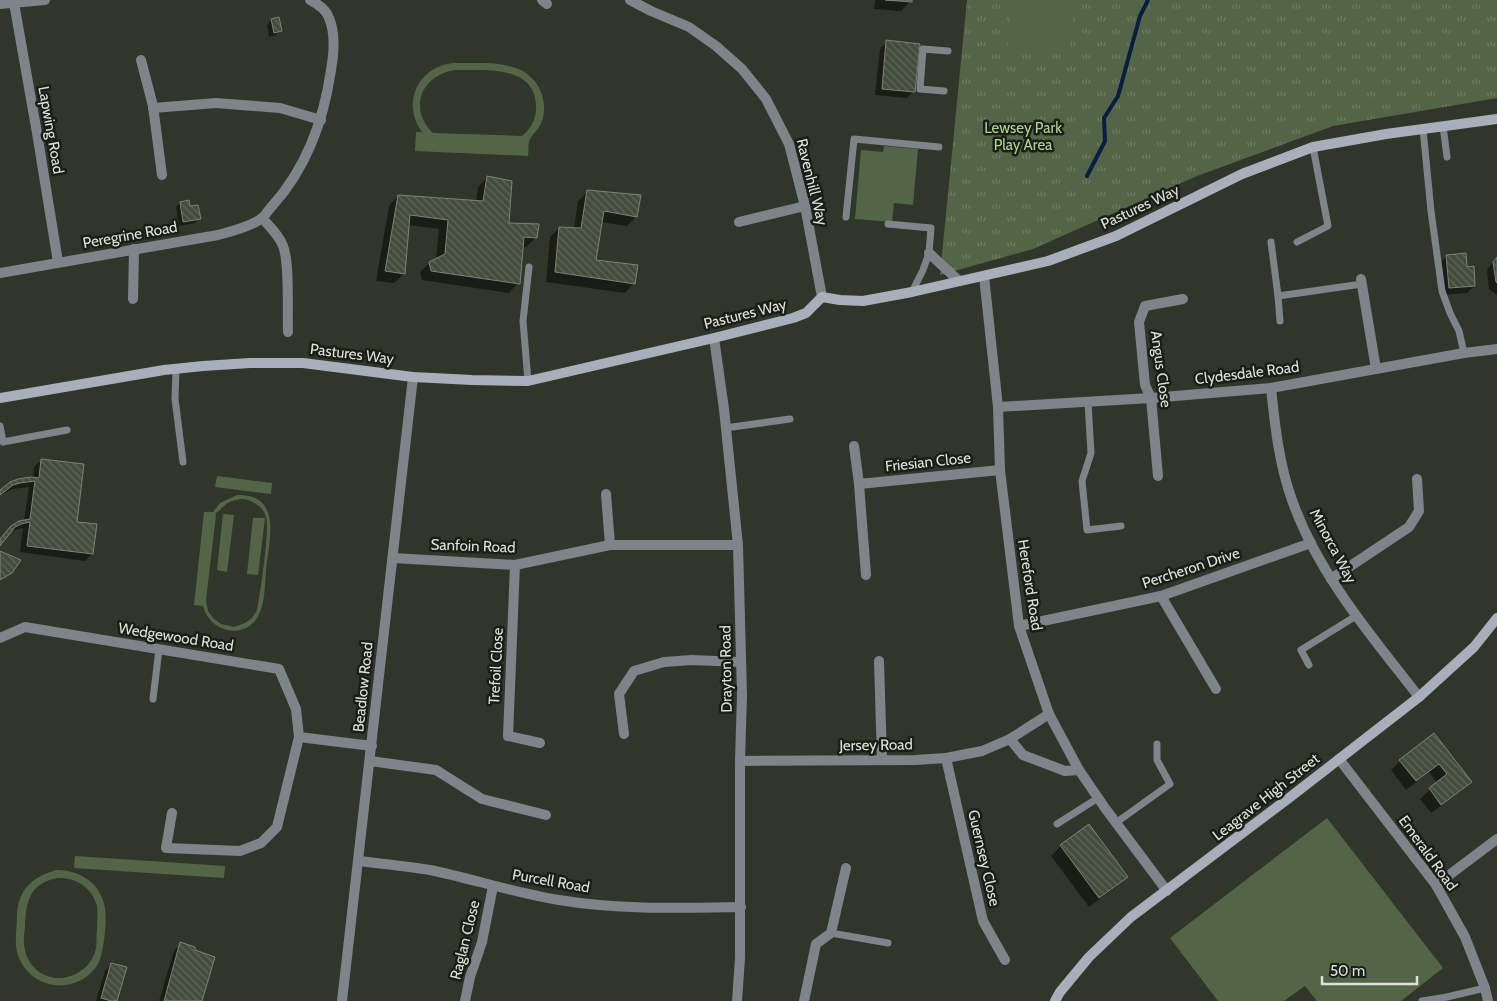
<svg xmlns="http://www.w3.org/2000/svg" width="1497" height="1001" font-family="Cabin,sans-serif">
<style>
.park{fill:url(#park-tufts)}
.pitch{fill:#546547;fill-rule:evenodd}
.shadow{fill:#0007}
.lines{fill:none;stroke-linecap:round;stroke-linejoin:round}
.stream{stroke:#091f42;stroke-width:4}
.building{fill:url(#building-back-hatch);stroke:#7b8475}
.lane{stroke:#7f838a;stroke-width:7}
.street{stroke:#7f838a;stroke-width:10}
.secondary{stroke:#a8afba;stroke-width:10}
.labels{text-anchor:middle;stroke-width:5;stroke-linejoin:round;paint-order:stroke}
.park-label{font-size:15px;fill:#add38e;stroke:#1a1e18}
.street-label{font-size:15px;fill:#dde2d9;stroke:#1a1e18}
</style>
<defs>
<pattern id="park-tufts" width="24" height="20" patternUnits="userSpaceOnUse" patternTransform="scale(1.25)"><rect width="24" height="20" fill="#546547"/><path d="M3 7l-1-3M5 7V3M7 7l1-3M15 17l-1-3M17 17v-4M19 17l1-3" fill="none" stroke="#6c7b61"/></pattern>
<pattern id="building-back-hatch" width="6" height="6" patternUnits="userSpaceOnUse" patternTransform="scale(1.25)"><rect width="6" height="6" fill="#444c3e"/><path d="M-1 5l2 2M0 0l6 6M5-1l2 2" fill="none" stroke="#5f6659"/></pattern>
</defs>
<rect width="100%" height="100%" fill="#30372a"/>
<polygon class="park" points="967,0 1497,0 1497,98 1333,126 1197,176 1033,249 940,275"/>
<g class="pitch">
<polygon points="1012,0 1074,0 1070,53 1008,47"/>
<path d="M453,63C483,64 527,57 541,92C544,100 545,109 543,118C541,128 532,134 529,141C528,145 529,151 528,156L415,151L416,132H422C401,103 418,67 453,63ZM455,70C483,71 533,64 536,104C537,117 532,128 522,136L433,133C408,109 421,75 455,70Z"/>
<polygon points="884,146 918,149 913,205 894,203 892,222 855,219 861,150 883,152"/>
<polygon points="217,476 272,483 271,494 215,487"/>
<path d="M237,495C283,494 269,541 266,570C265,583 265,600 260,612C249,641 210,634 203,606L194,605L204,512H213L220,503ZM243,499C253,501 263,506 266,517C270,529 260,595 257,610L252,618L245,623L234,627L221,624L213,618L208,611L206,600L216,515L215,514C225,506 227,500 243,499Z"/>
<polygon points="223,514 234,515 227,572 217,570"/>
<polygon points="253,518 265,518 258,575 247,574"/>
<polygon points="1327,818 1443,968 1401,1001 1317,1001 1305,986 1284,1001 1218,1001 1170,938"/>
<polygon points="75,856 225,866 224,878 74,868"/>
<path d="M56,870C80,870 101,883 105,908C107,921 104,953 98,964C80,994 35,992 20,960C13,947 17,930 17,915C18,890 32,877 56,870ZM57,878C75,877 92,887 97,906C98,913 97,921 97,929C96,935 97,942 96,948C93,965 77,977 61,978C44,979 28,967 25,950C23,942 24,935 25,927C26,902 29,884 57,878Z"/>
</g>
<g class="shadow">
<polygon points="875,0 911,0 901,11 874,9"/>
<polygon points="278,19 281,30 276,35 269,37 267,25 271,20"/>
<polygon points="887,42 914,91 907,98 875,95 880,49"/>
<polygon points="487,178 507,224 536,238 526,247 522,247 518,283 509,293 422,280 420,272 430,263 436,260 439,229 408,225 404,274 394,283 376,281 389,206 398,196 476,202 478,187"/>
<polygon points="587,192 640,196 636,217 627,226 601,222 594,261 634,283 625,293 546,282 550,237 559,228 574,228 578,201"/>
<polygon points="180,203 189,208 199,218 195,223 179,226 176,207"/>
<polygon points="1447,256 1466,268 1474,286 1467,293 1443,295 1440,263"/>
<polygon points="1497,256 1497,295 1489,289 1487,270"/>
<polygon points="41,460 92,554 85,561 20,552 23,528 9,532 0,544 0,540 12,527 24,521 29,487 12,489 0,495 0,491 11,484 33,479 34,467"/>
<polygon points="1434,735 1470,781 1461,791 1431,813 1420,799 1437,783 1429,772 1406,790 1391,770 1400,761"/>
<polygon points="1089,826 1127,877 1117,886 1089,907 1051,856 1061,846"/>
<polygon points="181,944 200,1001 159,1001 174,951"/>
<polygon points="112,964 116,1001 96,1001 105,971"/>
</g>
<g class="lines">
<polyline class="stream" points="1087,176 1105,141 1104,118 1118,96 1140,16 1148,0"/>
</g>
<g class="building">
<polygon points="885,0 912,0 912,2"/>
<polygon points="279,17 282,31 274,33 271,19"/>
<polygon points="886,40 920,44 915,92 882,89"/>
<polygon points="487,176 512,181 509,223 539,224 537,238 524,237 520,284 431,271 429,262 445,254 448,220 410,215 405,274 385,271 398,195 483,201"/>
<polygon points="587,190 641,195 637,217 604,211 596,260 638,265 635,284 555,272 559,227 581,228"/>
<polygon points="189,200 190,206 198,205 201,219 183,222 180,202"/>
<polygon points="1466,253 1467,267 1474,266 1475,286 1449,288 1446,255"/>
<polygon points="1497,257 1497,283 1496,282 1493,262"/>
<polygon points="41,459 84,464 77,522 97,524 93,554 27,546 30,522 21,524 15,527 0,546 0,539 11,526 19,521 30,519 35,481 20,483 13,485 0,495 0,490 10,482 18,479 31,477 39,478"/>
<polygon points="0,551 21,560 12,573 0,580"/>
<polygon points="1434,733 1472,782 1441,805 1429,788 1447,774 1439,764 1416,781 1399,760"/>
<polygon points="1089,824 1128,877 1099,898 1060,845"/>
<polygon points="180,942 195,947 195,950 215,957 202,1001 164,1001"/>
<polygon points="111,963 127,967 117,1001 111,1001 101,998"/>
</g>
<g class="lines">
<g class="lane">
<polyline points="944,91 920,89 923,49 948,51"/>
<polyline points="1443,126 1447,157"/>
<polyline points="1423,129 1431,211 1442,291 1450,313 1459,331 1464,353"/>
<polyline points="846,217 854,139 939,147"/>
<polyline points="888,224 931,228 929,253 923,270 912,292"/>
<polyline points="1271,242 1278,296 1362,284"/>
<polyline points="1297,242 1328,226 1313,147"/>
<polyline points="1278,296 1280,321"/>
<polyline points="176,369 175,399 183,462"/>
<polyline points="528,381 523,321 529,267"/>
<polyline points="1088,402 1091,453 1082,481 1087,530 1121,526"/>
<polyline points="0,426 3,442 67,430"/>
<polyline points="725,428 790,419"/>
<polyline points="1309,665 1301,650 1356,616"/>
<polyline points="153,699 159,649"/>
<polyline points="1117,822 1170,784 1157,760 1157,744"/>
<polyline points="1057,824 1098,798"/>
<polyline points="831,933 888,943"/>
<polyline points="1422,1001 1447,997 1485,988"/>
</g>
<g class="street">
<polyline points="542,0 547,4"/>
<polyline points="630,0 651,11 689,27 716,46 742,69 766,99 789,144 805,206 822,297"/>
<polyline points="14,3 37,133 58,262"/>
<polyline points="0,4 45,0"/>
<polyline points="141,60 153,106 162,175"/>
<polyline points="153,108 216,103 280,108 321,120"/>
<path d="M262,218C270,227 279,235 283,246C290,262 287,312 288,332"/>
<polyline points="739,222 805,206"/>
<polyline points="929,253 959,281"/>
<path d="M0,273L218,235C233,231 248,227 261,219C265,216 269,209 273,205C306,168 324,119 331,70C334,53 336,34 329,18C326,9 318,4 310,0"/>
<polyline points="984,276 998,407 1000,470 1019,626 1049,714 1079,770 1105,808 1167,891"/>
<polyline points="1361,279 1376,369"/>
<polyline points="133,299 134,249"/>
<polyline points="714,338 724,409 738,545 742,695 740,761 740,958 737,1001"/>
<path d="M1271,388C1275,426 1279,464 1292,500C1318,574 1371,635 1419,697"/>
<polyline points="998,407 1151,398 1271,388 1464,353 1497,349"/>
<polyline points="854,446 859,484 1000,470"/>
<polyline points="1158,476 1151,398 1145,385 1139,322 1145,306 1183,299"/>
<polyline points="859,484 866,575"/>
<polyline points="606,494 610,545"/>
<polyline points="393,558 515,565 610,545 738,545"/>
<polyline points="515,565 508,736 540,743"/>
<polyline points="1331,579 1409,527 1419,511 1417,479"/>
<polyline points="1161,596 1216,689"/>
<polyline points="1019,626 1161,596 1311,543"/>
<polyline points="0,638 25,627 279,669 296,709 299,737 372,746"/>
<polyline points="879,661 882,760"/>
<polyline points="624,734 619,694 634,671 664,662 692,660 741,662"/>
<polyline points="1010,739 1049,714"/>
<polyline points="946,758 983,921 1005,960"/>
<polyline points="1339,759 1436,885 1465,937 1485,988 1488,1001"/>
<polyline points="370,761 436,770 482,799 546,815"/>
<polyline points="740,761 915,760 946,758 982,751 1010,739 1023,755 1065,771 1079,770"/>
<polyline points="172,813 166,848 240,851 261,843 277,827 299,737"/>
<path d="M359,861C382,864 407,866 430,870C473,879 516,893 559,900C619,910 681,908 741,907"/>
<polyline points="1436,885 1497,839"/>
<polyline points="342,1001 413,377"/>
<polyline points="465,1001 470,977 482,942 493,886"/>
<polyline points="804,1001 816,944 831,933 846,868"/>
</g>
<g class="secondary">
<polyline points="0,398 164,370 203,366 250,363 303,363 413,377 472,380 528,381 714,338 793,318 806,313 822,297 840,300 863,301 912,292 1048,261 1116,236 1242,174 1313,147 1386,134 1497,119"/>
<polyline points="1055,1001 1060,992 1089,957 1131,917 1289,798 1419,697 1474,647 1497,618"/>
</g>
</g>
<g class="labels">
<g class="park-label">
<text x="1023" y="133">Lewsey Park<tspan x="1023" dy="17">Play Area</tspan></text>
</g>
<g class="street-label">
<text transform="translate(51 130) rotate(80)" y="5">Lapwing Road</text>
<text transform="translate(812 182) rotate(76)" y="5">Ravenhill Way</text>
<text transform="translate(1140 207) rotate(-25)" y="5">Pastures Way</text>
<text transform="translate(130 235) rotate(-10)" y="5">Peregrine Road</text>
<text transform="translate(745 314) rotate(-14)" y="5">Pastures Way</text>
<text transform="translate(352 354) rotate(7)" y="5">Pastures Way</text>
<text transform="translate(1161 369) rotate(82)" y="5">Angus Close</text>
<text transform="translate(1247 373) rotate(-7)" y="5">Clydesdale Road</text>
<text transform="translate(928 462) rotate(-6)" y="5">Friesian Close</text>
<text transform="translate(473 546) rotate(2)" y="5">Sanfoin Road</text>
<text transform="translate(1333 546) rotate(62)" y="5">Minorca Way</text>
<text transform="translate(1191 568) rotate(-18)" y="5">Percheron Drive</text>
<text transform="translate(1030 585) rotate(81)" y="5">Hereford Road</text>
<text transform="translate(176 637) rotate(9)" y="5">Wedgewood Road</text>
<text transform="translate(496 666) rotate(-87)" y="5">Trefoil Close</text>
<text transform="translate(726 669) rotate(-91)" y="5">Drayton Road</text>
<text transform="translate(363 687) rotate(-84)" y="5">Beadlow Road</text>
<text transform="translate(876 745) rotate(-1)" y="5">Jersey Road</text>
<text transform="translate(1266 797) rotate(-38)" y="5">Leagrave High Street</text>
<text transform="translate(1428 853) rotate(54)" y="5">Emerald Road</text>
<text transform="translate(984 858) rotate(77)" y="5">Guernsey Close</text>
<text transform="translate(551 881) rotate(10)" y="5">Purcell Road</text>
<text transform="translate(465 940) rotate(-76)" y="5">Raglan Close</text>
</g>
</g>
<path d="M1322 976v8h95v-8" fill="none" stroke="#dde2d9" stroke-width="2.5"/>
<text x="1330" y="976" font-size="15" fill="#dde2d9" stroke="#1a1e18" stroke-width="4" paint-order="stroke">50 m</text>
</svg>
